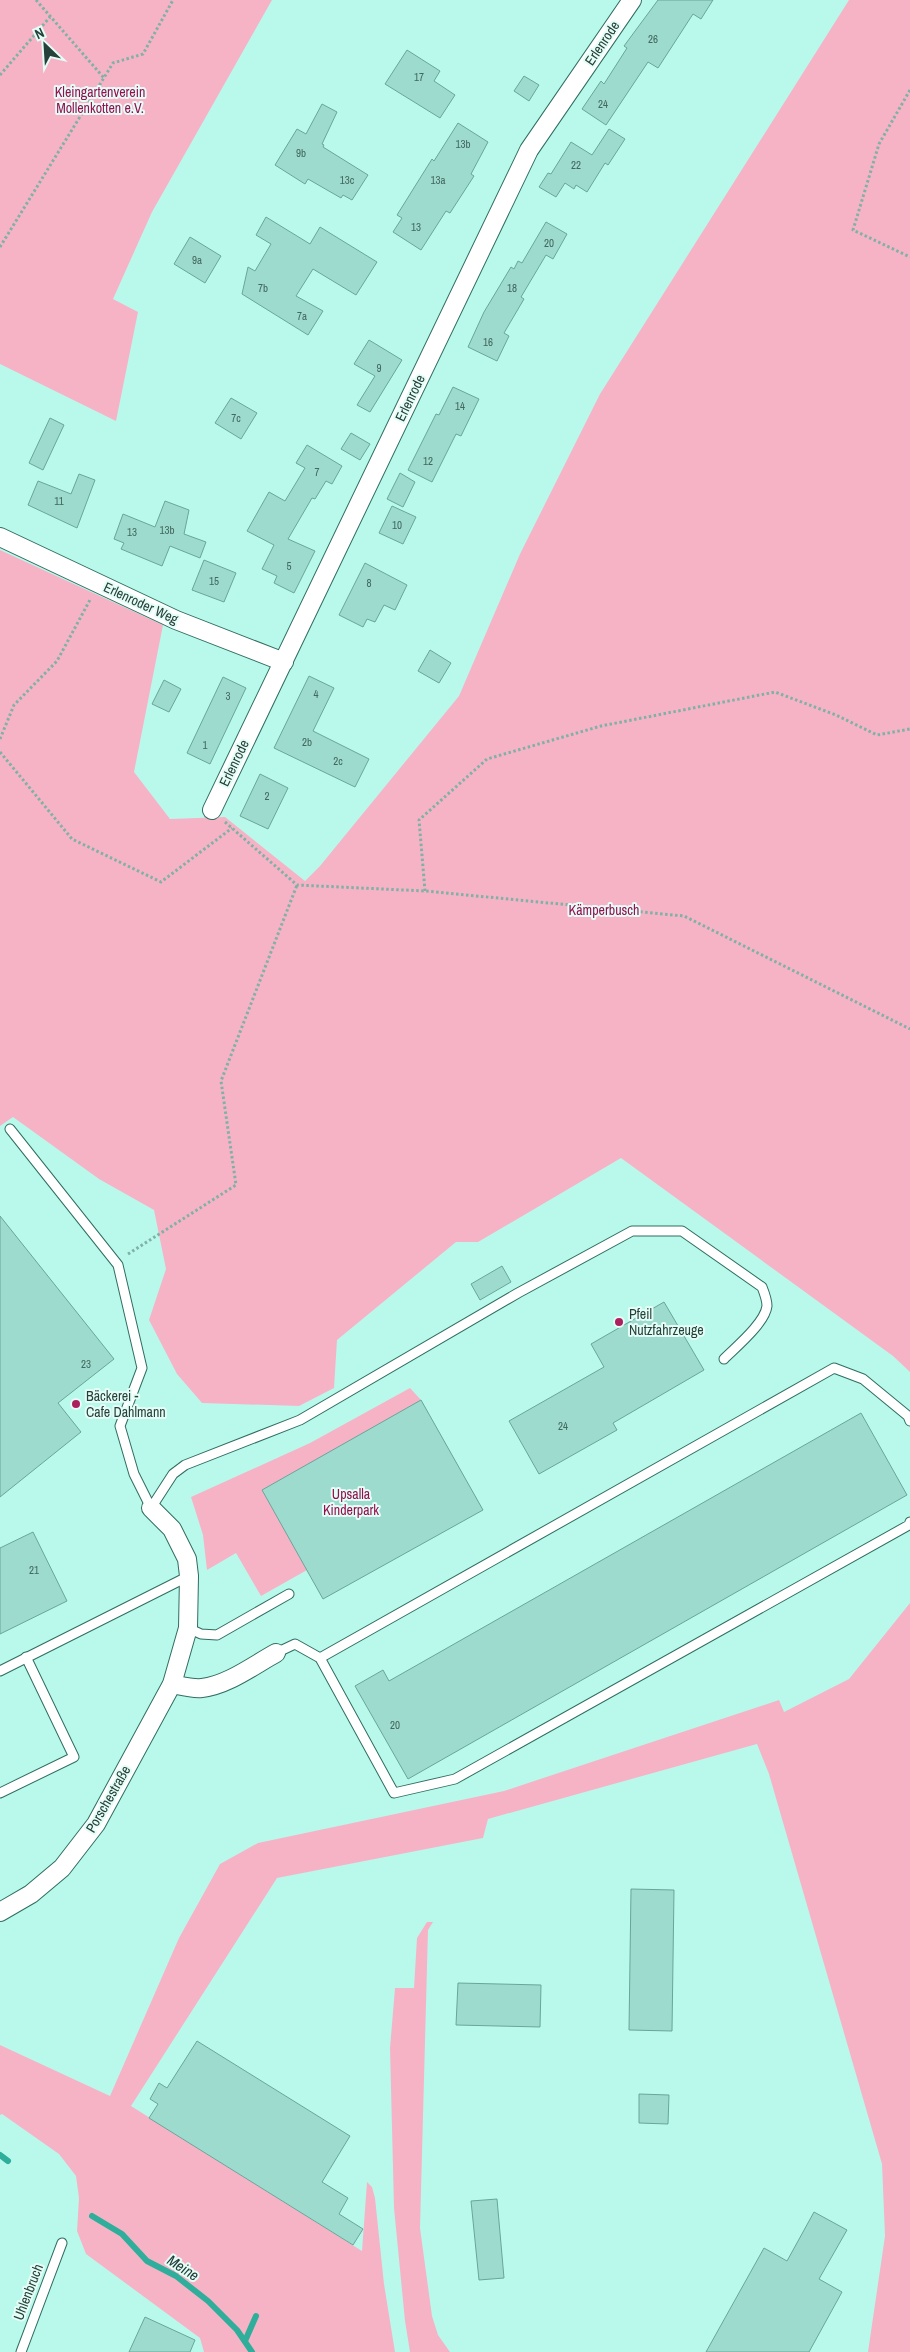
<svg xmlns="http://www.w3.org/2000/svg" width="910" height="2352" font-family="'Archivo Narrow',sans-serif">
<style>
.green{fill:#f7b3c6}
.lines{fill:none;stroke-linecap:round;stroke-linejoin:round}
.stream{stroke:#2faf9b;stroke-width:6}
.building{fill:#9cdbce;stroke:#68a699}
.service-casing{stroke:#306d62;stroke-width:11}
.minor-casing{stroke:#306d62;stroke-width:20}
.path{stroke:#80b1a6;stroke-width:3;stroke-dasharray:2.5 2.5;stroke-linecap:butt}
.service{stroke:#fff;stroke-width:9}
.minor{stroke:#fff;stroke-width:18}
.poi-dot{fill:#ad205e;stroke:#e5fdf7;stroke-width:2}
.labels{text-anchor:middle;stroke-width:4;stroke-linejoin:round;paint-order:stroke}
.number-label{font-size:11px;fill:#44675f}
.street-label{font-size:14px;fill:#26403a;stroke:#e5fdf7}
.park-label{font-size:14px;fill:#96104f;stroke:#e5fdf7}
.poi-label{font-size:14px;fill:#26403a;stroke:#e5fdf7;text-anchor:start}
.water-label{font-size:15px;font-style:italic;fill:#1e3833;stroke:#e5fdf7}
</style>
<rect width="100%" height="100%" fill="#b9f9eb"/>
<g class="green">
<polygon points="0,0 272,0 152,212 113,299 138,312 116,421 0,364"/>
<polygon points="849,0 910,0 910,1372 893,1356 621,1158 478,1242 456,1242 337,1340 334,1388 299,1406 202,1403 177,1374 149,1320 166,1269 154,1210 99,1179 13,1117 0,1126 0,550 163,625 134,772 170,819 225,817 305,881 320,866 459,696 520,554 600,394"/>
<polygon points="410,1388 421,1400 483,1510 307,1570 261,1596 236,1553 207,1570 203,1535 191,1497 310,1443"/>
<polygon points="910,1603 910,2352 868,2352 885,2236 882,2164 769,1774 757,1744 488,1819 483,1838 277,1878 131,2106 362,2251 367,2182 372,2187 375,2198 384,2284 395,2352 204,2352 200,2338 86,2254 77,2231 79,2198 76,2176 59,2154 2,2114 0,2115 0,2045 110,2096 179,1938 220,1864 258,1843 504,1791 779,1700 784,1712 849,1679"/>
<polygon points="427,1922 433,1922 428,1930 420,2228 432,2316 438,2335 450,2352 410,2352 405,2321 394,2208 390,2048 395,1988 414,1988 417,1938"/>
</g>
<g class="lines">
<g class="stream">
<polyline points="0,2155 8,2161"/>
<polyline points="92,2216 122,2234 147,2261 176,2276 208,2301 237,2330 252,2352"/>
<polyline points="245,2341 256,2316"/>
</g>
</g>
<g class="building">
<polygon points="658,0 713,0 701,19 693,14 658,68 648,62 606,125 582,109 601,81 604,84 627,48 624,46"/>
<polygon points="407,50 440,71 434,81 455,95 440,118 385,84"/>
<polygon points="524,76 539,85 529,101 514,91"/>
<polygon points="322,104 337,112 322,144 324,145 323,147 368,175 352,200 343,195 341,198 308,179 305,184 275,165 297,129 306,134"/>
<polygon points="458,123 488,142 471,174 474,176 450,213 446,211 421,250 393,232 402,218 397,215 432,159 434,161"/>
<polygon points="609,129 625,139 608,165 605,163 587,192 576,185 574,189 565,183 556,197 539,187 548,173 551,174 571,142 592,155"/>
<polygon points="266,217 310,244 320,227 377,262 356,295 313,269 296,296 323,311 308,335 242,294 248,267 255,271 271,244 256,235"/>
<polygon points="546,222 567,234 553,259 546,255 521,297 524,299 504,333 509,336 497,361 468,347 484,312 511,267 514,269 518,261 522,263"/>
<polygon points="190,237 221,256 205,283 174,264"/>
<polygon points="369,340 402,360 370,412 357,405 375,376 354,364"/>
<polygon points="453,387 479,399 461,436 456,434 432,482 408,470 436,414 439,415"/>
<polygon points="231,398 257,413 241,439 215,423"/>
<polygon points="50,418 64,425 43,470 29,463"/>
<polygon points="351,433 370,444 360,460 341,449"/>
<polygon points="307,445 342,466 332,484 326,481 315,499 312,498 288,539 315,551 294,593 274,583 277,576 262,569 274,545 247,531 269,492 285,501 305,468 296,463"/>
<polygon points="400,473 415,482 403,507 387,499"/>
<polygon points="79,474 95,480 77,528 28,505 38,481 71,494"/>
<polygon points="165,501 189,510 184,534 206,542 200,558 170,546 162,566 121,549 124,543 114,539 123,514 155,527"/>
<polygon points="392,506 416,517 403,544 379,533"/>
<polygon points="204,560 236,573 224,602 192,590"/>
<polygon points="365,563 407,585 395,610 384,605 375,622 367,619 363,627 339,615"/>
<polygon points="430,650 451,663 439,683 418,671"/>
<polygon points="309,676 334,688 313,731 369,759 355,787 274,748"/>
<polygon points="223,677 246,688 210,764 187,753"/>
<polygon points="164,680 181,689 169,712 152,704"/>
<polygon points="260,774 288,788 268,829 240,816"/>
<polygon points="0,1216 114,1359 58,1403 81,1432 0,1497"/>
<polygon points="502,1266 511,1282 480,1300 471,1284"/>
<polygon points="664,1302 704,1370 613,1423 617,1430 539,1474 509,1421 604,1367 591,1344"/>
<polygon points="421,1400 483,1510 323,1599 262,1490"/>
<polygon points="861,1413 907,1495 408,1779 355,1686 383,1670 389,1681"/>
<polygon points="33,1532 67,1601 0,1634 0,1548"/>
<polygon points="631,1889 674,1890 672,2031 629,2030"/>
<polygon points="458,1983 541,1985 540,2027 456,2025"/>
<polygon points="197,2041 350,2136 322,2182 348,2198 339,2214 363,2229 353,2245 149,2118 158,2104 150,2099 159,2083 167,2088"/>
<polygon points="639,2094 669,2095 668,2124 639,2123"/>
<polygon points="497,2199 504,2278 479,2280 471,2201"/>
<polygon points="814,2212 847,2230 819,2279 842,2292 809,2352 706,2352 764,2248 787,2261"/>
<polygon points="145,2317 195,2340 190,2352 129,2352"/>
</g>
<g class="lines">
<defs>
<g id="service">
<polyline points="10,1129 118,1265 142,1368 120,1426 134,1474 151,1508"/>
<path d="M151,1508L173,1474L185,1465L300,1420L518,1293L632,1231H682L762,1287C764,1292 767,1300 767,1306C765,1323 736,1347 724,1359"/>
<polyline points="188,1628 201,1634 217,1635 289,1594"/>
<polyline points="276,1653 295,1644 320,1658 394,1793 455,1779 909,1525 910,1522"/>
<polyline points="320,1658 834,1368 863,1379 908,1416 910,1421"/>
<polyline points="0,1671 189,1576"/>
<polyline points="0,1793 74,1757 26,1657"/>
<polyline points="21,2352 62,2243"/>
</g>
<g id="minor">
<polyline points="0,537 176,620 284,662"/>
<polyline points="212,810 529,150 632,0"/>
<path d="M172,1684C182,1686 192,1689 202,1688C228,1685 254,1665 276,1653"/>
<polyline points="0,1912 31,1894 62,1868 96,1824 172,1684 188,1628 189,1576 187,1559 172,1529 151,1508"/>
</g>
</defs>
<use href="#service" class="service-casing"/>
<use href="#minor" class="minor-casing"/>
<g class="path">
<polyline points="36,0 104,78"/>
<polyline points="0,75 50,17"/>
<polyline points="910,90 879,144 853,230 910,257"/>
<polyline points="0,247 113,63 143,54 173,0"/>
<polyline points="0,739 14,705 57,661 91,598"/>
<polyline points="0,752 72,839 161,882 232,828"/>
<polyline points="225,822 297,885 425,891 684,916 910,1029"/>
<polyline points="425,891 419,820 487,759 601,726 775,692 836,715 877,735 910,729"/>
<polyline points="128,1254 236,1185 221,1081 297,885"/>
</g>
<use href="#service" class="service"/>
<use href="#minor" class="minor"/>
</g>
<g class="poi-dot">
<circle cx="619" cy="1322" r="5"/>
<circle cx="76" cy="1404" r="5"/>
</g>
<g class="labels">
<g class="number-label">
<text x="653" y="43">26</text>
<text x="419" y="81">17</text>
<text x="603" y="108">24</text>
<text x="463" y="148">13b</text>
<text x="301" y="157">9b</text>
<text x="576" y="169">22</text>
<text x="347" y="184">13c</text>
<text x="438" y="184">13a</text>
<text x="416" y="231">13</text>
<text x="549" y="247">20</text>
<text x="197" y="264">9a</text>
<text x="263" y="292">7b</text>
<text x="512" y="292">18</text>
<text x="302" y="320">7a</text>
<text x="488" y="346">16</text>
<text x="379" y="372">9</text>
<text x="460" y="410">14</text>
<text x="236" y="422">7c</text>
<text x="428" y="465">12</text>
<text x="317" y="476">7</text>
<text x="59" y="505">11</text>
<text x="397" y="529">10</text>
<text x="167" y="534">13b</text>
<text x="132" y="536">13</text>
<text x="289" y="570">5</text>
<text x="214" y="585">15</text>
<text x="369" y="587">8</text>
<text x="316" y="698">4</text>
<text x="228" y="700">3</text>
<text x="307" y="746">2b</text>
<text x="205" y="749">1</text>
<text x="338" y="765">2c</text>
<text x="267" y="800">2</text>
<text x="86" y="1368">23</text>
<text x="563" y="1430">24</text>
<text x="34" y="1574">21</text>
<text x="395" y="1729">20</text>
</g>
<g class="street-label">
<text transform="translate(602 43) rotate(-56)" y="5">Erlenrode</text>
<text transform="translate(410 398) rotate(-64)" y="5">Erlenrode</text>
<text transform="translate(141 603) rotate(25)" y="5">Erlenroder Weg</text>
<text transform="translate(234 763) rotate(-64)" y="5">Erlenrode</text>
<text transform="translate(108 1799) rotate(-60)" y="5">Porschestraße</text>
<text transform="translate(28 2292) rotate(-69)" y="5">Uhlenbruch</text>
</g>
<g class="park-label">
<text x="100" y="97">Kleingartenverein<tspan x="100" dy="16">Mollenkotten e.V.</tspan></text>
<text x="604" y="915">Kämperbusch</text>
<text x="351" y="1499">Upsalla<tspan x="351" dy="16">Kinderpark</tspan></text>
</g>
<g class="poi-label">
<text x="629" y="1319">Pfeil<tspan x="629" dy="16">Nutzfahrzeuge</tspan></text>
<text x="86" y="1401">Bäckerei -<tspan x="86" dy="16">Cafe Dahlmann</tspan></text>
</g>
<g class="water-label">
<text transform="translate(183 2268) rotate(33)" y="5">Meine</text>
</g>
</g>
<g transform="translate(45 45) rotate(335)" stroke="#e5fdf7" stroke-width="4" paint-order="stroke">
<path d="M0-4L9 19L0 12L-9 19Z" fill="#26403a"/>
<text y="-8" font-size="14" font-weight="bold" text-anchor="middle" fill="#26403a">N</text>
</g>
</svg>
